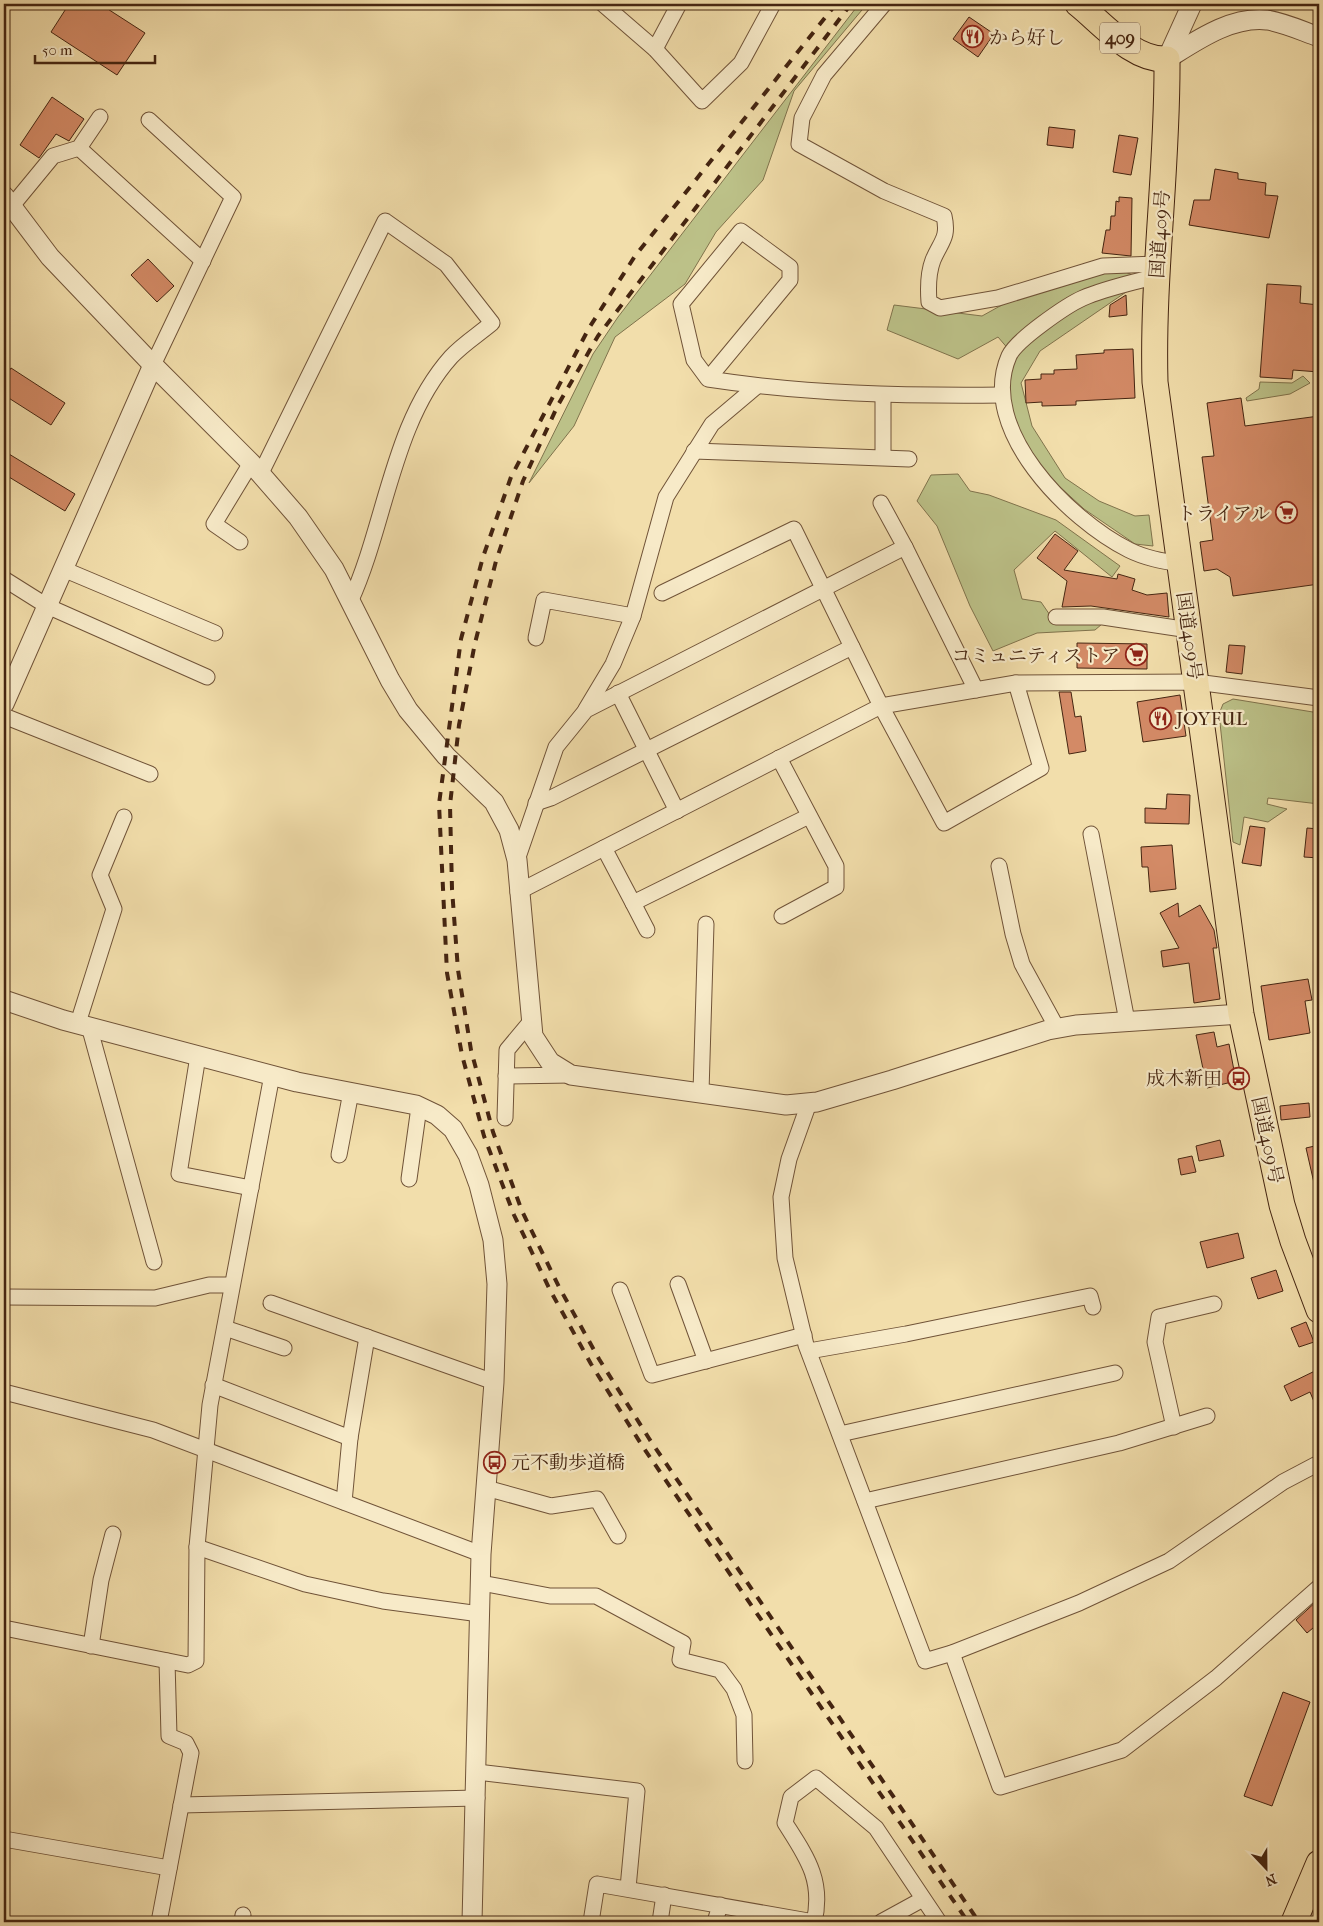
<svg xmlns="http://www.w3.org/2000/svg" width="1323" height="1926" font-family="'IM FELL French Canon','Noto Serif JP',serif">
<style>
.green{fill:#bcc188;stroke:#80734c}
.building{fill:#d38a66;stroke:#452511}
.lines{fill:none;stroke-linecap:round;stroke-linejoin:round}
.minor-casing{stroke:#705338;stroke-width:17}
.tertiary-casing{stroke:#705338;stroke-width:21}
.trunk-casing{stroke:#452511;stroke-width:27}
.minor{stroke:#f7eac8;stroke-width:15}
.tertiary{stroke:#f7eac8;stroke-width:19}
.trunk{stroke:#f2deab;stroke-width:25}
.rail{stroke:#452511;stroke-width:4;stroke-dasharray:9 9;stroke-linecap:butt}
.labels{text-anchor:middle;stroke-width:4.5;stroke-linejoin:round;paint-order:stroke}
.shield{fill:#f7eac8;stroke:#7a6048;stroke-width:1}
.shield-label{font-size:18px;font-weight:bold;fill:#452511}
.poi-label{font-size:19px;fill:#452511;stroke:#f7eac8;text-anchor:start}
.street-label{font-size:19px;fill:#452511;stroke:#f7eac8}
</style>
<rect width="100%" height="100%" fill="#f2deab"/>
<filter id="stains"><feTurbulence type="fractalNoise" baseFrequency=".004" numOctaves="4"/><feColorMatrix values="0 0 0 0 .2 0 0 0 0 .09 0 0 0 0 .02 0 0 0 .5 -.17"/></filter>
<radialGradient id="worn" r=".72"><stop offset=".6" stop-color="#630" stop-opacity="0"/><stop offset="1" stop-color="#630" stop-opacity=".3"/></radialGradient>
<g class="green">
<polygon points="859,4 867,4 794,91 763,180 716,232 685,284 615,337 574,426 529,483 593,354 618,317"/>
<polygon points="1105,271 1125,272 1133,275 1129,290 1040,351 1021,383 1032,426 1065,478 1099,501 1135,516 1149,515 1153,546 1135,544 1084,509 1047,475 1018,431 1006,384 1016,358 998,337 958,359 887,330 894,305 982,316 1009,301"/>
<polygon points="1303,376 1310,383 1290,394 1247,401 1246,398 1259,389 1260,382 1292,383"/>
<polygon points="958,474 970,491 989,495 1056,520 1120,566 1112,577 1055,531 1014,570 1022,599 1041,602 1054,621 1102,624 1095,630 1037,633 993,651 970,606 937,526 917,501 931,475"/>
<polygon points="1233,699 1319,713 1319,804 1268,798 1267,804 1287,809 1268,822 1244,817 1240,845 1233,842 1219,714 1223,704"/>
</g>
<g class="building">
<polygon points="69,4 100,4 145,33 117,75 51,32"/>
<polygon points="969,17 994,34 978,57 953,39"/>
<polygon points="52,97 84,119 69,141 56,134 39,158 20,145"/>
<polygon points="1049,127 1075,130 1073,148 1047,145"/>
<polygon points="1119,135 1138,138 1131,175 1113,172"/>
<polygon points="1215,169 1238,173 1238,179 1266,183 1265,195 1278,196 1269,238 1189,225 1194,200 1210,200"/>
<polygon points="1119,197 1132,198 1131,256 1102,253 1106,230 1110,230 1111,216 1115,216 1116,201 1119,202"/>
<polygon points="148,259 174,286 157,302 131,275"/>
<polygon points="1267,284 1301,286 1300,303 1319,305 1319,372 1293,370 1292,379 1260,377"/>
<polygon points="1126,295 1127,315 1109,317 1110,305"/>
<polygon points="1133,349 1135,398 1076,401 1076,405 1042,406 1042,402 1026,403 1025,380 1041,379 1041,374 1054,374 1054,370 1077,369 1076,355 1104,353 1104,350"/>
<polygon points="11,368 65,403 51,425 4,395 4,379"/>
<polygon points="1241,398 1245,426 1319,416 1319,584 1233,596 1230,577 1217,569 1204,571 1200,542 1213,540 1202,457 1214,456 1207,403"/>
<polygon points="4,451 75,494 65,511 4,474"/>
<polygon points="1055,534 1078,551 1064,570 1117,579 1118,574 1135,579 1132,590 1147,595 1167,593 1169,617 1091,606 1062,607 1067,581 1037,558"/>
<polygon points="1077,643 1147,644 1147,669 1077,668"/>
<polygon points="1229,645 1245,646 1242,674 1226,672"/>
<polygon points="1059,692 1071,692 1075,717 1081,716 1086,751 1069,754"/>
<polygon points="1180,695 1186,736 1143,742 1137,702"/>
<polygon points="1167,794 1190,795 1189,824 1145,823 1145,808 1166,809"/>
<polygon points="1250,826 1265,828 1261,866 1242,863"/>
<polygon points="1307,828 1319,829 1319,858 1304,857"/>
<polygon points="1172,845 1176,889 1150,892 1148,867 1142,867 1141,847"/>
<polygon points="1178,903 1179,917 1200,905 1214,930 1217,948 1213,948 1220,999 1194,1003 1189,963 1163,967 1161,951 1179,948 1160,913"/>
<polygon points="1308,979 1312,1000 1305,1001 1310,1033 1269,1040 1261,986"/>
<polygon points="1214,1032 1217,1047 1229,1044 1236,1081 1207,1088 1196,1035"/>
<polygon points="1309,1103 1310,1117 1281,1120 1280,1106"/>
<polygon points="1220,1140 1224,1156 1199,1161 1196,1146"/>
<polygon points="1319,1145 1319,1183 1314,1183 1306,1148"/>
<polygon points="1192,1156 1196,1172 1181,1175 1178,1159"/>
<polygon points="1238,1233 1244,1258 1207,1268 1200,1242"/>
<polygon points="1276,1270 1283,1291 1258,1299 1251,1278"/>
<polygon points="1306,1322 1314,1342 1299,1347 1291,1328"/>
<polygon points="1319,1369 1319,1414 1310,1392 1291,1401 1284,1386"/>
<polygon points="1319,1599 1319,1623 1307,1633 1296,1620"/>
<polygon points="1283,1692 1310,1702 1272,1806 1244,1796"/>
</g>
<g class="lines">
<defs>
<g id="minor">
<polyline points="603,4 655,49 702,101 741,63 773,4"/>
<path d="M884,4L824,75L802,118L799,144L884,191L944,216C949,238 941,241 933,260C928,273 928,289 929,302L940,308L998,298L1103,266L1156,264"/>
<polyline points="655,49 679,4"/>
<polyline points="149,120 233,197 153,365"/>
<polyline points="79,148 203,261"/>
<polyline points="11,207 53,156 79,148 100,117"/>
<path d="M1156,276C1132,283 1106,288 1083,298C1067,305 1016,340 1009,356C977,429 1069,520 1129,550C1145,558 1162,561 1180,564"/>
<path d="M708,379L790,280V267L741,231L681,304L694,360L708,379C806,394 904,396 1002,395"/>
<polyline points="883,395 883,457"/>
<polyline points="694,451 909,459"/>
<path d="M261,473L385,221L446,264L492,323C479,334 463,344 451,357C392,423 386,524 350,602"/>
<polyline points="240,542 214,524 251,463"/>
<polyline points="905,547 976,690"/>
<polyline points="63,569 215,633"/>
<polyline points="4,579 47,606 207,677"/>
<polyline points="662,593 794,529 881,706 944,823 1041,768 1016,683"/>
<polyline points="1056,617 1103,617 1189,630"/>
<polyline points="536,638 544,600 633,616"/>
<polyline points="618,693 677,811"/>
<polyline points="586,709 613,664 633,616 666,497 712,424 757,386"/>
<polyline points="4,716 150,774"/>
<polyline points="779,758 836,866 836,887 782,916"/>
<polyline points="536,803 551,798 852,647"/>
<polyline points="1091,834 1127,1021"/>
<polyline points="604,848 633,903 809,816"/>
<polyline points="517,860 556,747 586,710 905,547 881,503"/>
<polyline points="999,866 1013,934 1022,964 1057,1028"/>
<polyline points="518,892 881,706 1016,683 1196,682 1319,698"/>
<polyline points="633,903 647,930"/>
<polyline points="78,1023 114,909 100,875 124,817"/>
<polyline points="89,1026 154,1262"/>
<polyline points="198,1056 179,1174 251,1188"/>
<polyline points="506,1076 571,1075"/>
<polyline points="701,1092 706,924"/>
<polyline points="809,1103 789,1159 781,1197 785,1258 806,1345 925,1661 952,1653 1079,1603 1169,1561 1283,1482 1319,1463"/>
<polyline points="505,1118 507,1050 532,1020"/>
<polyline points="339,1155 351,1092"/>
<polyline points="409,1179 419,1107"/>
<polyline points="678,1284 706,1361"/>
<polyline points="620,1290 652,1375 804,1335"/>
<polyline points="4,1297 155,1298 209,1285 232,1285"/>
<polyline points="271,1303 494,1382"/>
<polyline points="225,1328 284,1348"/>
<polyline points="809,1351 906,1334 1090,1296 1093,1307"/>
<polyline points="213,1385 350,1438"/>
<polyline points="4,1392 153,1430 481,1554"/>
<polyline points="1174,1427 1155,1342 1159,1317 1214,1304"/>
<polyline points="840,1434 1115,1373"/>
<polyline points="486,1488 551,1506 597,1499 618,1536"/>
<polyline points="865,1501 1119,1443 1207,1416"/>
<polyline points="344,1502 350,1438 367,1337"/>
<polyline points="197,1547 305,1584 383,1601 480,1614"/>
<polyline points="481,1583 550,1596 596,1596 683,1643 680,1660 720,1670 734,1689 744,1715 745,1761"/>
<polyline points="4,1628 188,1665 196,1661 197,1547 210,1405 272,1075"/>
<polyline points="91,1646 101,1580 113,1534"/>
<polyline points="952,1653 1000,1787 1122,1750 1216,1678 1319,1587"/>
<polyline points="477,1772 637,1791 628,1888"/>
<polyline points="181,1805 477,1798"/>
<polyline points="4,1839 169,1868"/>
<polyline points="159,1922 191,1753 186,1743 169,1736 167,1661"/>
<polyline points="242,1922 243,1915"/>
<polyline points="591,1922 597,1884 814,1922"/>
<polyline points="660,1922 664,1895"/>
<polyline points="715,1922 720,1905"/>
<path d="M814,1922C824,1880 806,1856 785,1823L791,1797L816,1778L876,1828L939,1922"/>
<polyline points="881,1922 923,1899"/>
</g>
<g id="tertiary">
<path d="M1167,59C1196,41 1231,16 1267,20C1285,23 1302,31 1319,37"/>
<polyline points="1167,59 1192,4"/>
<polyline points="4,196 50,257 153,365 251,463 298,517 334,569 390,680 408,710 446,756 494,802 509,830 517,860 533,1036 550,1062 571,1075 786,1105 817,1102 892,1080 1048,1030 1076,1025 1241,1014"/>
<polyline points="4,704 153,365"/>
<polyline points="4,1000 63,1020 297,1082 416,1105 437,1115 453,1129 468,1155 479,1185 493,1240 497,1284 494,1382 481,1554 472,1922"/>
</g>
<g id="trunk">
<path d="M1078,4C1103,24 1133,61 1167,59C1168,167 1152,274 1155,382L1241,1014L1282,1205L1293,1241L1319,1310"/>
<polyline points="1294,1922 1319,1863"/>
</g>
</defs>
<use href="#minor" class="minor-casing"/>
<use href="#tertiary" class="tertiary-casing"/>
<use href="#trunk" class="trunk-casing"/>
<use href="#minor" class="minor"/>
<use href="#tertiary" class="tertiary"/>
<use href="#trunk" class="trunk"/>
<g class="rail">
<polyline points="836,4 635,256 589,328 511,477 483,557 461,639 439,804 447,973 462,1055 484,1136 514,1215 550,1290 591,1364 643,1447 968,1922"/>
<polyline points="851,4 598,336 558,405 523,481 496,561 475,643 459,725 450,805 452,889 458,970 471,1050 493,1132 522,1211 559,1287 599,1359 650,1440 979,1922"/>
</g>
</g>
<defs>
<symbol id="restaurant-ring" viewBox="-11 -11 22 22"><circle r="9.5" fill="#f7eac8" stroke="#8f2418" stroke-width="1.5"/><path d="M-5-6h1v4h1v-4h1v4h1v-4h1v5L-1.5 .5V6h-2V.5L-5-1ZM5-6V6H3V1.5H1.5Q1.5-4 5-6Z" fill="#8f2418"/></symbol>
<symbol id="supermarket-ring" viewBox="-11 -11 22 22"><circle r="9.5" fill="#f7eac8" stroke="#8f2418" stroke-width="1.5"/><path d="M-6-5.5h2.5l.6 2H6L4.5 2H-2.5L-4.4-4H-6ZM-1.5 3.2a1.3 1.3 0 1 0 .1 0ZM3 3.2a1.3 1.3 0 1 0 .1 0Z" fill="#8f2418"/></symbol>
<symbol id="bus-ring" viewBox="-11 -11 22 22"><circle r="9.5" fill="#f7eac8" stroke="#8f2418" stroke-width="1.5"/><path d="M-5-6H5V4H4V6H2V4H-2V6H-4V4H-5ZM-3.5-4V0h7V-4ZM-3.5 1.2v1.5H-2V1.2ZM2 1.2v1.5H3.5V1.2Z" fill="#8f2418"/></symbol>
</defs>
<g fill-rule="evenodd">
<use href="#restaurant-ring" x="960" y="24" width="25" height="25"/>
<use href="#supermarket-ring" x="1274" y="500" width="25" height="25"/>
<use href="#supermarket-ring" x="1124" y="642" width="25" height="25"/>
<use href="#restaurant-ring" x="1148" y="706" width="25" height="25"/>
<use href="#bus-ring" x="1226" y="1066" width="25" height="25"/>
<use href="#bus-ring" x="482" y="1450" width="25" height="25"/>
</g>
<g class="labels">
<rect class="shield" x="1100" y="22.5" width="40" height="31" rx="4"/>
<g class="shield-label">
<text x="1120" y="44">409</text>
</g>
<g class="poi-label">
<text x="989" y="44">から好し</text>
<text x="1270" y="520" text-anchor="end">トライアル</text>
<text x="1120" y="662" text-anchor="end">コミュニティストア</text>
<text x="1176" y="725">JOYFUL</text>
<text x="1222" y="1085" text-anchor="end">成木新田</text>
<text x="511" y="1469">元不動歩道橋</text>
</g>
<g class="street-label">
<text transform="translate(1159 234) rotate(-86)" y="7">国道409号</text>
<text transform="translate(1190 636) rotate(82)" y="7">国道409号</text>
<text transform="translate(1268 1140) rotate(78)" y="7">国道409号</text>
</g>
</g>
<rect width="1323" height="1926" fill="none" stroke="#f2deab" stroke-width="20"/>
<rect x="5" y="5" width="1313" height="1916" fill="none" stroke="#452511" stroke-width="2.5"/>
<rect x="10" y="10" width="1303" height="1906" fill="none" stroke="#452511"/>
<g transform="translate(1266 1868) rotate(158)" stroke="#f7eac8" stroke-width="4" paint-order="stroke">
<path d="M0-4L9 19L0 12L-9 19Z" fill="#452511"/>
<text y="-8" font-size="14" font-weight="bold" text-anchor="middle" fill="#452511">N</text>
</g>
<path d="M35 55v8h120v-8" fill="none" stroke="#452511" stroke-width="2.5"/>
<text x="42" y="55" font-size="15" fill="#452511" stroke="#f7eac8" stroke-width="4" paint-order="stroke">50 m</text>
<rect width="100%" height="100%" filter="url(#stains)"/>
<rect width="100%" height="100%" fill="url(#worn)"/>
</svg>
